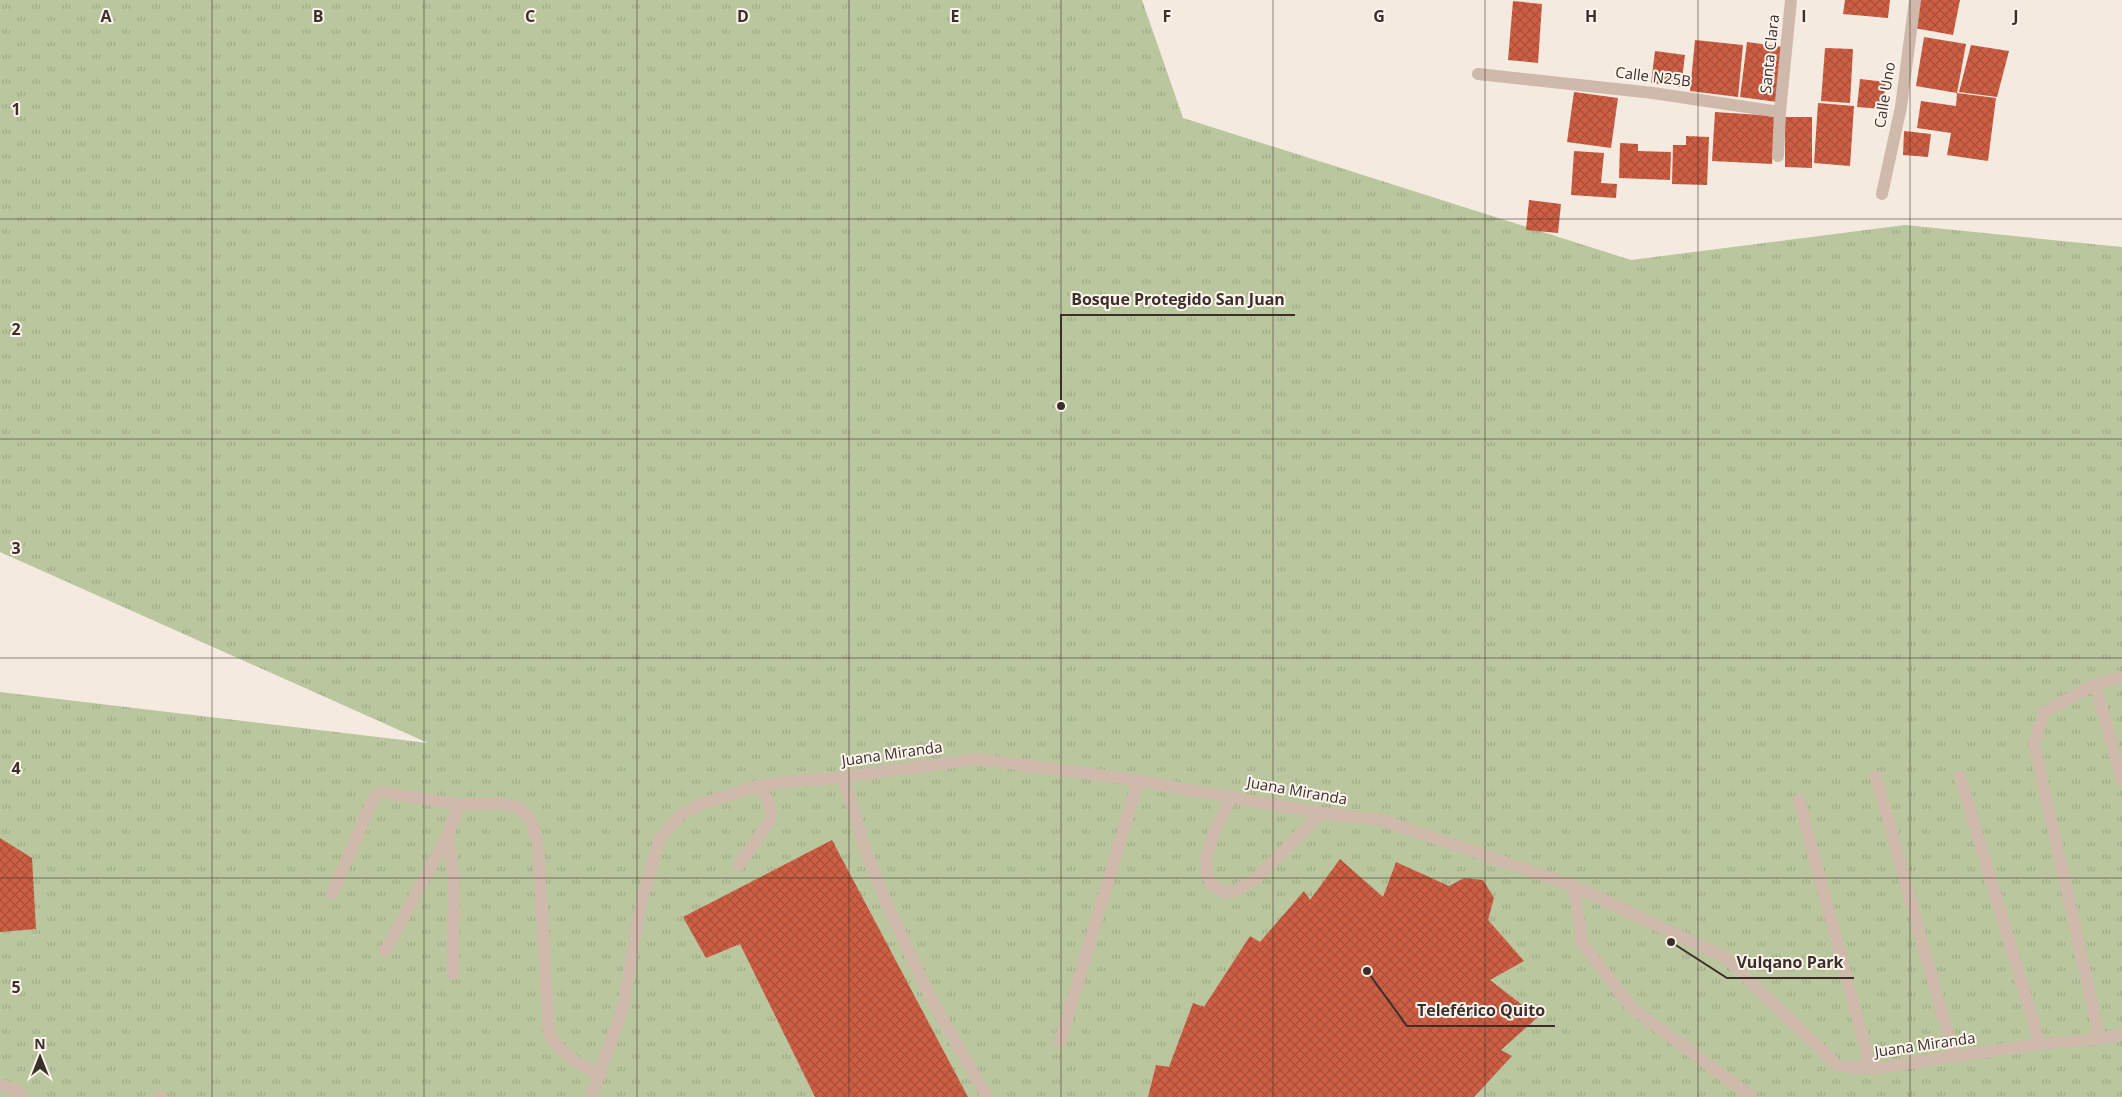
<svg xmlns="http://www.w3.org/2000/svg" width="2122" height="1097" font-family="'Open Sans',sans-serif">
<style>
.park{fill:url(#park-tufts)}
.building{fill:url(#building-cross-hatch)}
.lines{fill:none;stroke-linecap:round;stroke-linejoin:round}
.lane{stroke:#ceb9aa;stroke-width:12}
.street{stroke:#ceb9aa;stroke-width:12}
.grid{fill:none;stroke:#3b2f2a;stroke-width:1;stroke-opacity:0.55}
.labels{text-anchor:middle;stroke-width:4;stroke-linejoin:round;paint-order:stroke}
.street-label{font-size:15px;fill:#3b2f2a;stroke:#fcf4ed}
.grid-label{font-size:16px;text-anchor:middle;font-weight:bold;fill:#3b2f2a;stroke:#fcf4ed;stroke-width:4;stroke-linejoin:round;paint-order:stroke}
.leader{fill:none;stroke:#3b2f2a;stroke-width:2}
.callout-dot{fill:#3b2f2a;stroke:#fcf4ed;stroke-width:2}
.callout-label{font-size:16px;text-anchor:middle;font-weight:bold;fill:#3b2f2a;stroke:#fcf4ed;stroke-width:4;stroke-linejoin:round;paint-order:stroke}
</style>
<defs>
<pattern id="park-tufts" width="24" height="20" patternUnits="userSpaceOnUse" patternTransform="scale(1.25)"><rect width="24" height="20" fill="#bac69e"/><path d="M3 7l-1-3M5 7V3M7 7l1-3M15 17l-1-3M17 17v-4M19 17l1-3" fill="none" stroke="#a1aa88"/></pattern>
<pattern id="building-cross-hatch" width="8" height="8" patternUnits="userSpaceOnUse" patternTransform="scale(1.25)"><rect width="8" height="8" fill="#ce5f44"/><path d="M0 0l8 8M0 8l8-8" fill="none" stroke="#a84f39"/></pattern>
</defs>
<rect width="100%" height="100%" fill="#f5eadf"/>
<polygon class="park" points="0,0 1142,0 1183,118 1631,260 1905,225 2122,247 2122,1097 0,1097 0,692 428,743 0,552"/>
<g class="building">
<polygon points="1845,0 1890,0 1888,18 1843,14"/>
<polygon points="1919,0 1960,0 1953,35 1914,28"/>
<polygon points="1513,1 1542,4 1538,63 1508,60"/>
<polygon points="1924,37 1966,44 1957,93 1996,98 1988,161 1947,155 1951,133 1917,128 1921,101 1956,106 1957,93 1916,86"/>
<polygon points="1695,40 1743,45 1738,97 1690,91"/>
<polygon points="1747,42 1784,47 1777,102 1740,97"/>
<polygon points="1971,45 2009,51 1997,97 1959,92"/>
<polygon points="1825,48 1853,49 1850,103 1821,101"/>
<polygon points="1655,51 1685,55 1681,87 1651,83"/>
<polygon points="1860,79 1886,82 1882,109 1857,107"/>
<polygon points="1574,92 1618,98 1611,148 1567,142"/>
<polygon points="1818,103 1854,106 1850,166 1814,163"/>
<polygon points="1715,112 1775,116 1772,164 1712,161"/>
<polygon points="1785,117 1812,117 1812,168 1785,167"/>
<polygon points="1904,131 1931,134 1928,157 1903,155"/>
<polygon points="1686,136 1709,137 1707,185 1672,184 1673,145 1686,145"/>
<polygon points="1620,143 1638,144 1638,151 1671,152 1670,180 1619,178"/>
<polygon points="1574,151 1604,153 1601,183 1617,184 1616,198 1571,195"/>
<polygon points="1529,200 1561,204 1558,233 1526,230"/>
<polygon points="0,838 32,858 36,929 0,932"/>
<polygon points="832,840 968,1097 815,1097 740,944 706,958 683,917"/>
<polygon points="1340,859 1383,897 1396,862 1449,886 1464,878 1483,880 1494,898 1488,920 1524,961 1490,980 1538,1017 1501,1050 1512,1056 1474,1097 1148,1097 1156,1065 1169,1067 1193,1003 1204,1007 1250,936 1260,942 1304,891 1310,900"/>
</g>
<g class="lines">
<g class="lane">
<polyline points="2095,684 2122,780"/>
<polyline points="1876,776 1954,1057"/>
<polyline points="1960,776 2040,1044"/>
<polyline points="842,777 856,816 861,838 886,902 930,997 987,1097"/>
<polyline points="1232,796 1215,830 1206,857 1207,876 1216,889 1224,892 1234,891 1255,880 1321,813"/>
<polyline points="1799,800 1871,1069"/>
<polyline points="448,835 454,877 453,974"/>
<polyline points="739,865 770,821 770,805 760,785"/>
<polyline points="1574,886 1582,943 1632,1008 1752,1097"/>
<path d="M332,894L374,797L382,792C407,796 433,801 458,804C478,806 506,799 523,811C534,820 535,833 538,846L549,1032C558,1054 580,1064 600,1076"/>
<polyline points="385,951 448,835 459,804"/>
<polyline points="2100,1039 2034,744 2044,712 2095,684 2122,677"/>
<polyline points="1060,1041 1138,781"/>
<polyline points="160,1097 160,1096"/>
</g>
<g class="street">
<polyline points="1478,74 1653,93 1780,112 1778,156"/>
<polyline points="1780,112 1791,0"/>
<polyline points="1882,194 1901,107 1915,0"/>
<polyline points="0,1085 14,1089 24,1097"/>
<polyline points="591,1097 623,1008 641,903 659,840 680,815 704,803 760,785 842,777 978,759 1121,778 1321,813 1382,820 1574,886 1726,958 1837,1065 1871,1069 2040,1044 2100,1039 2122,1034"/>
</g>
</g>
<path class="grid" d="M212,0V1097M424,0V1097M637,0V1097M849,0V1097M1061,0V1097M1273,0V1097M1485,0V1097M1698,0V1097M1910,0V1097M0,219H2122M0,439H2122M0,658H2122M0,878H2122"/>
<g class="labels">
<g class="street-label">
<text transform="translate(1770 54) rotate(-84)" y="5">Santa Clara</text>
<text transform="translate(1653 77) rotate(7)" y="5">Calle N25B</text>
<text transform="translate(1885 95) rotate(-81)" y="5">Calle Uno</text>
<text transform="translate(892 754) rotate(-8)" y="5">Juana Miranda</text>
<text transform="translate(1297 791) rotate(10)" y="5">Juana Miranda</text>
<text transform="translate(1925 1045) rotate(-8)" y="5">Juana Miranda</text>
</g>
</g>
<g class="grid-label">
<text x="106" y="22">A</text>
<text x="318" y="22">B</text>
<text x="530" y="22">C</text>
<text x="743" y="22">D</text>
<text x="955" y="22">E</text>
<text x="1167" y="22">F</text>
<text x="1379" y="22">G</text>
<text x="1591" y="22">H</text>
<text x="1804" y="22">I</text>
<text x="2016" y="22">J</text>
<text x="16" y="115">1</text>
<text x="16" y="335">2</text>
<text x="16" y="554">3</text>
<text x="16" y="774">4</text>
<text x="16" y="993">5</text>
</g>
<path class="leader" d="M1061 406L1061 315H1295M1671 942L1727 978H1854M1367 971L1407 1026H1555"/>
<g class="callout-dot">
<circle cx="1061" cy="406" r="5"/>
<circle cx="1671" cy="942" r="5"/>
<circle cx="1367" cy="971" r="5"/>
</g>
<g class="callout-label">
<text x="1178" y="305">Bosque Protegido San Juan</text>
<text x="1790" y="968">Vulqano Park</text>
<text x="1481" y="1016">Teleférico Quito</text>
</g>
<g transform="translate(40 1057)" stroke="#fcf4ed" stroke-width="4" paint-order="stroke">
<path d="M0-4L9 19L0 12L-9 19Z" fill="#3b2f2a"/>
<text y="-8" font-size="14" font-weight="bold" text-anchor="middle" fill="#3b2f2a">N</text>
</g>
</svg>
